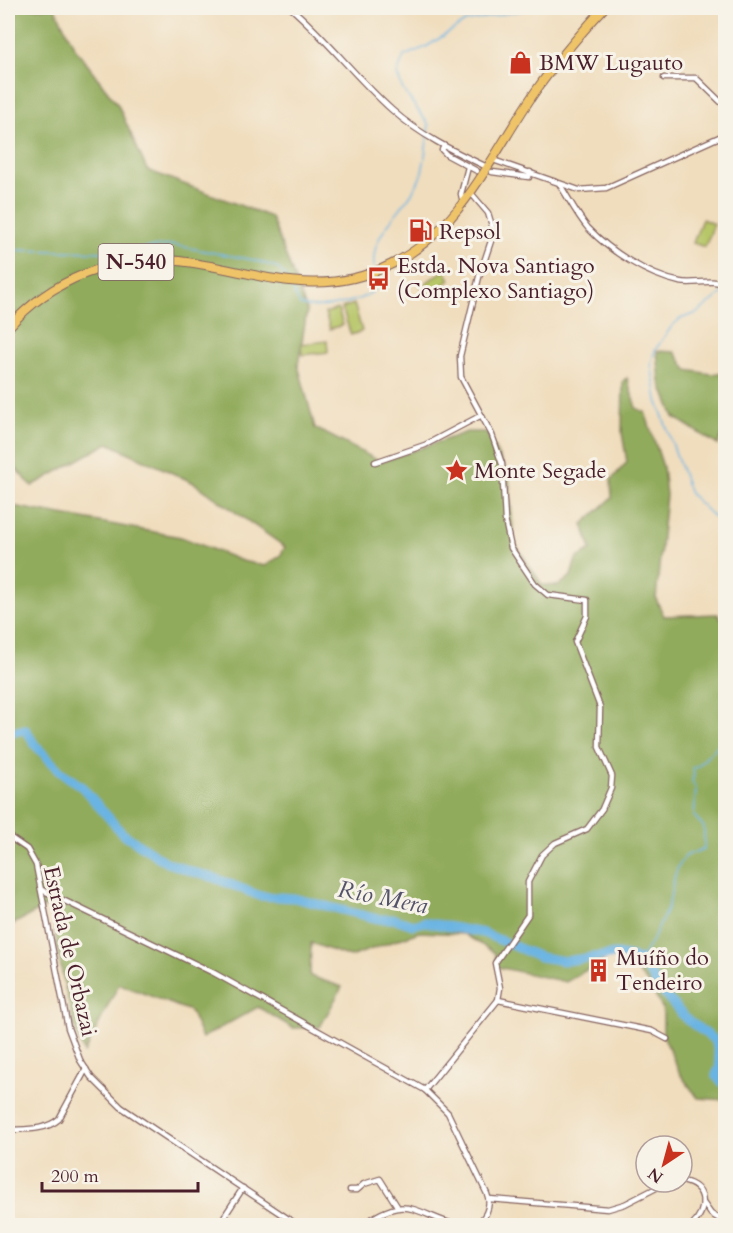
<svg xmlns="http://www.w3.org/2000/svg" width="733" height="1233" font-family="Cardo,serif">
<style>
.green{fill:#b7c668;stroke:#80724a;stroke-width:1.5}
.forest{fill:#91ab5c;stroke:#6e6544;stroke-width:1.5}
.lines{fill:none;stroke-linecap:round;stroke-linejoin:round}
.stream{stroke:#6ab4e3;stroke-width:1.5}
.river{stroke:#6ab4e3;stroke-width:9}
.minor-casing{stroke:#84625e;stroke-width:7}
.trunk-casing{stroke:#84625e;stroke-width:10}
.minor{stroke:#fff;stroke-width:4.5}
.trunk{stroke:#efc469;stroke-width:8}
.labels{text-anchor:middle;stroke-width:6;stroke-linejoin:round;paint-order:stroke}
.shield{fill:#f7f3e8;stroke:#7e5f64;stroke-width:1.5}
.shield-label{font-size:21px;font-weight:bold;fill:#4a1f2b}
.poi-label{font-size:22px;fill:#4a1f2b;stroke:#f7f3e8;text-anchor:start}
.street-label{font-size:22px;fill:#4a1f2b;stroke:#f7f3e8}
.water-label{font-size:24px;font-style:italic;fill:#55536b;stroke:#f7f3e8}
</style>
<rect width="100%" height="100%" fill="#f7f3e8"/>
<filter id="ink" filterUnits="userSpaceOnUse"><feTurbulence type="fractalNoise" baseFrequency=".0167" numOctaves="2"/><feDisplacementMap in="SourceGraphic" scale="12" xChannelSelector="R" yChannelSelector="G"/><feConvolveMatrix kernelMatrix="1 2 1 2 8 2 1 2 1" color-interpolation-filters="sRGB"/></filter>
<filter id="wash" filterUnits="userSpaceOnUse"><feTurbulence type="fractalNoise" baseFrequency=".008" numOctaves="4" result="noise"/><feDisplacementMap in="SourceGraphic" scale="24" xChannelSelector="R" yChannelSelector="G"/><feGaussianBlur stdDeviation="1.35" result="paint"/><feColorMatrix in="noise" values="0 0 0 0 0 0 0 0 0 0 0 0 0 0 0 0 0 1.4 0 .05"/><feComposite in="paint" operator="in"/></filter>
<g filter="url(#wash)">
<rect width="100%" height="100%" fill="#f0ddbd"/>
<g class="green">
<polygon points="702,219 714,224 705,247 693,243"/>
<polygon points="445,270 450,280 428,296 421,286"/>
<polygon points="354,304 362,331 351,335 342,308"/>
<polygon points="338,309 343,325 330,329 325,313"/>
<polygon points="327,341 328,352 302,355 301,344"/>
</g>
<g class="forest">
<path d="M8,8H55L75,48L118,105L147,170L271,217L307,311L298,365L315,428L381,462L467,432H486L509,476L514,542L542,585L558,586L571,576L576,559L591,550L583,524L612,498L611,480L627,462L622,433L623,381L627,378L636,408L645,412L663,467L666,495L656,599L664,616L718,614L725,625V1100L698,1098L680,1074L663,1035V1009L647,982L626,959L607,958L566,982L497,967L495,953L464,934L419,932L350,957L311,943L310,976L342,987L320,1027L293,1028L258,1007L202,1038L190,1011L119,984L84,1053C66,1004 57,955 52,903L8,927V517L13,506L181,537L242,561L265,566L280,556L285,547L194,483L108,443L32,486L15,468L8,478Z"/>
<polygon points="657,351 675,352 687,370 711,374 725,372 725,426 718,445 674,417 660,382"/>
</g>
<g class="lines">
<g class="stream">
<polyline points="8,250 104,252 173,245 253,260 276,267 287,277"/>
<path d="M374,267C370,229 409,209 421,175C426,160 426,141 429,125L403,90L397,74L404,56L426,47L465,22L533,8"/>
<path d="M290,284L300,305C318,310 365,303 377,287L375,275"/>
<polyline points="725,291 697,313 680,319 672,326 655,350 651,363 657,400 690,494 726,529"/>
<path d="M640,959C651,945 660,925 667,909C673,893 672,868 686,856C691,853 698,851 704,849V827L694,816L696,789L692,782L694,773L692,768L697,767L722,741L726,732"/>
</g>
<polyline class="river" points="8,732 26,730 35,745 61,772 82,787 122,833 166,862 193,872 212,877 260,896 294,898 378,919 395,919 413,925 424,922 483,933 540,957 565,961 616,954 640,959 660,989 686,1019 716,1041 720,1066 716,1075 726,1087"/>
</g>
</g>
<g filter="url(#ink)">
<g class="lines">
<defs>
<g id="minor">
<path d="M291,8C327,39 356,78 392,110C420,135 453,151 487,167"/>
<polyline points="664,78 696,78 726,107"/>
<polyline points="444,146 442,150 447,155 477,171"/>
<polyline points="493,160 579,190 606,188 726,134"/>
<polyline points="492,172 529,177 530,172"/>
<path d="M560,185C569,199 577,215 588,228C611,252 647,275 680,282C695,285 711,278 726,285"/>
<polyline points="463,203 461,194 468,167"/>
<polyline points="375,462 425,445 480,416"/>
<polyline points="8,836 27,849 36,865 68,1028 80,1060 91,1077 121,1107 299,1226"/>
<path d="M42,890L214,973L425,1090L448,1113L487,1194C492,1206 485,1220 474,1226"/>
<polyline points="498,1000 652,1031 667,1039"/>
<polyline points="425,1090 498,1000 500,988 495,963 528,915 528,882 542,855 555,843 587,829 602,809 611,788 612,776 599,747 600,707 575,642 587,616 587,600 548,595 535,584 511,548 505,520 502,464 492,435 461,377 460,356 479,277 494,232 488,213 471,193"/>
<path d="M8,1130C25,1129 45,1131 59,1119L86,1069"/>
<path d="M682,1181C708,1186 708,1210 691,1226"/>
<polyline points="350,1190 357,1190 364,1184 380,1179 397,1206"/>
<polyline points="489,1199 608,1209 625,1204 668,1182"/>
<polyline points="704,1204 711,1214 725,1222"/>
<polyline points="218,1226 243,1188"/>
<path d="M361,1226C407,1192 413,1213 459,1226"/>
</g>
<path id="trunk" d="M8,328C50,280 114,254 179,261C256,270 314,303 392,264C463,228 492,154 535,92C556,62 580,34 604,8"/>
</defs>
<use href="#minor" class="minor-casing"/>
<use href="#trunk" class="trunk-casing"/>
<use href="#minor" class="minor"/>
<use href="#trunk" class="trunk"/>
</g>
</g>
<defs>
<symbol id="shop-bare" viewBox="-9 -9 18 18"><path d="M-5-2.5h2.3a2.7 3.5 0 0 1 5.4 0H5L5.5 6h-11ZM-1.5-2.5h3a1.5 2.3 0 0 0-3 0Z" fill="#c8321e" stroke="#f7f3e8" stroke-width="2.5" paint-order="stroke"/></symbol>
<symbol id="fuel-bare" viewBox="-9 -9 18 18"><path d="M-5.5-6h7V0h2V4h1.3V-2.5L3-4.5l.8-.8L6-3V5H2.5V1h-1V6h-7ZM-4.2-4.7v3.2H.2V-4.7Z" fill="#c8321e" stroke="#f7f3e8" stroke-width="2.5" paint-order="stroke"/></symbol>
<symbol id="bus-bare" viewBox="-9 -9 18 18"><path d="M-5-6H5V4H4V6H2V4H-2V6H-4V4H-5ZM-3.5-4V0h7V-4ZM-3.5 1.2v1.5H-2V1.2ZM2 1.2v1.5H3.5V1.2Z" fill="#c8321e" stroke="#f7f3e8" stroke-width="2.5" paint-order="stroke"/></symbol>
<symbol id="sight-bare" viewBox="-9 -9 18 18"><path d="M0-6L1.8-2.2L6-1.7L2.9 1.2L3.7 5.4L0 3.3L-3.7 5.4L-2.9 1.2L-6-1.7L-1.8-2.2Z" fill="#c8321e" stroke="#f7f3e8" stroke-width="2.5" paint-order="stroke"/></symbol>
<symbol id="building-bare" viewBox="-9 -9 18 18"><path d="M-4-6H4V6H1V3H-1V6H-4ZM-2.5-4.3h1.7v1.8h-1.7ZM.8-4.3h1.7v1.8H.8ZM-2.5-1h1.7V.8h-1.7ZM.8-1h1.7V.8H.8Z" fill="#c8321e" stroke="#f7f3e8" stroke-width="2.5" paint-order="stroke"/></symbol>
</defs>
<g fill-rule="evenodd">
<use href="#shop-bare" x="504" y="46" width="33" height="33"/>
<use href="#fuel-bare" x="404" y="214" width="33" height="33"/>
<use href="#bus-bare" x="362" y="262" width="33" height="33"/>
<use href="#sight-bare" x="440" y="454" width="33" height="33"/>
<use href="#building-bare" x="582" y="954" width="33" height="33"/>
</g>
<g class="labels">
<rect class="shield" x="98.5" y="244" width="75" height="36" rx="4.5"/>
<g class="shield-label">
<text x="136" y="269">N-540</text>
</g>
<g class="poi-label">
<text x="539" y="70">BMW Lugauto</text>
<text x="439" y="239">Repsol</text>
<text x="397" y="273">Estda. Nova Santiago<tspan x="397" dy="25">(Complexo Santiago)</tspan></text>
<text x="474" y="478">Monte Segade</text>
<text x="616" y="965">Muíño do<tspan x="616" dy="25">Tendeiro</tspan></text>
</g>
<g class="street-label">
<text transform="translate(71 951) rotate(77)" y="8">Estrada de Orbazai</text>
</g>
<g class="water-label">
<text transform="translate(383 897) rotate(11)" y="8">Río Mera</text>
</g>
</g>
<rect width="733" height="1233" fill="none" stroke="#f7f3e8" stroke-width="30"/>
<g transform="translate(664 1164) rotate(216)"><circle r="28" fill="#f7f3e8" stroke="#b29e9c" stroke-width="1.5"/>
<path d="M0-4.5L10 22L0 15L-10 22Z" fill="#c8321e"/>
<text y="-9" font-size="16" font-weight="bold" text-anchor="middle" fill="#4a1f2b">N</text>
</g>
<path d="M42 1182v9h156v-9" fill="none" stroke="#4a1f2b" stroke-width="3"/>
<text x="51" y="1182" font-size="18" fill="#4a1f2b" stroke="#f7f3e8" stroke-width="4.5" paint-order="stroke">200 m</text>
</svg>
